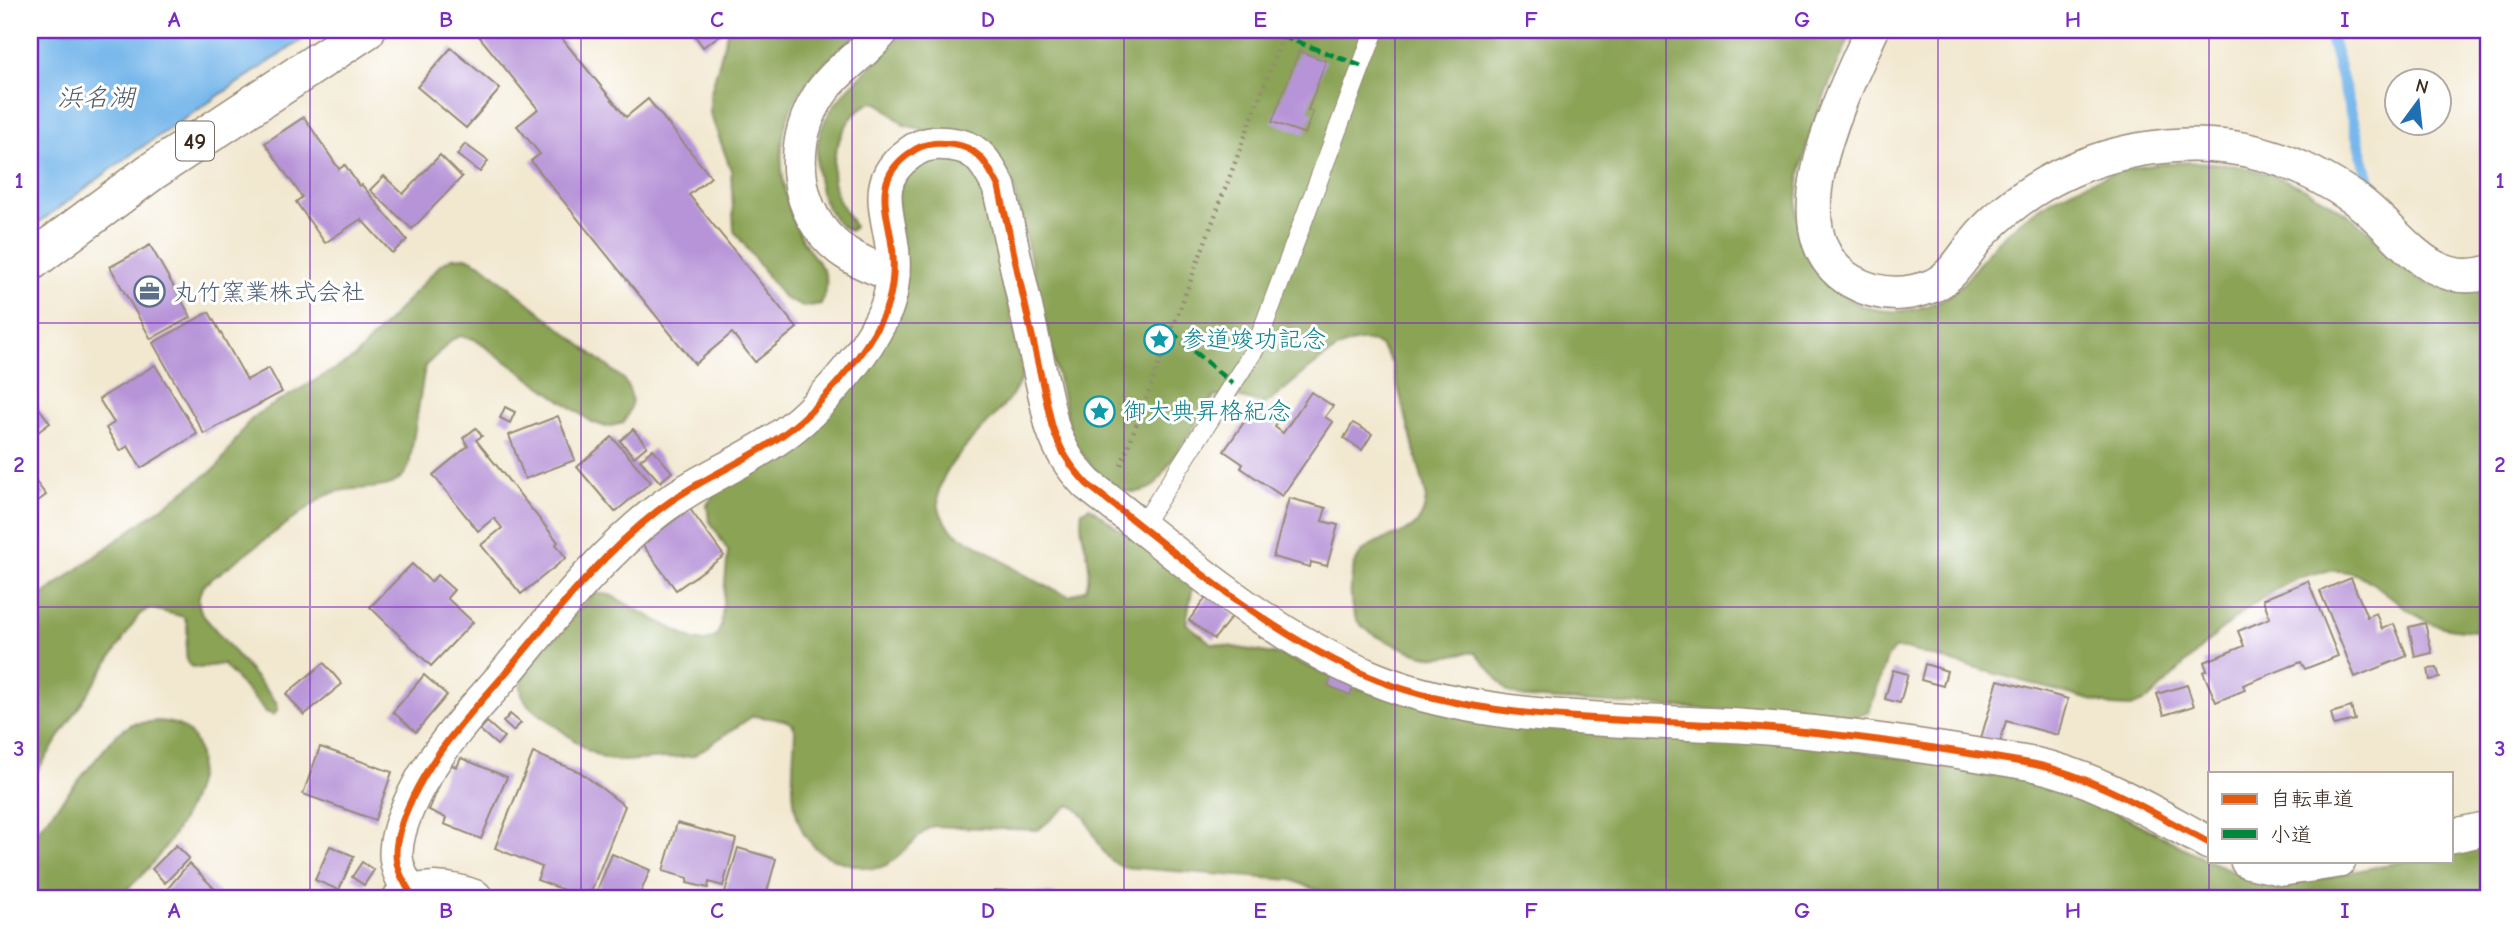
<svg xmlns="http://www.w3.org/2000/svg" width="2519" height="929" font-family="'Comic Neue','Klee One',sans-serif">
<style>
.forest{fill:#8aa354;stroke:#626639;stroke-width:2}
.water{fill:#77b7eb;stroke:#597084;stroke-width:2}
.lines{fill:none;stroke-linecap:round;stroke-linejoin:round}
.stream{stroke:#77b7eb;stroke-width:12}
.building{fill:#b794d8}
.service-casing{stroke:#968977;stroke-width:20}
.minor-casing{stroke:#968977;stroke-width:36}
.tertiary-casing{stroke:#968977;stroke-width:41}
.primary-casing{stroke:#968977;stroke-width:41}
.path{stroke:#968977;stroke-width:4.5;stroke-dasharray:2 5;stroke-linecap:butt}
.service{stroke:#fff;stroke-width:18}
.minor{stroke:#fff;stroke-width:33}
.tertiary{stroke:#fff;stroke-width:38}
.primary{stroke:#fff;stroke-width:38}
.quiet{stroke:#00873e;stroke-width:5;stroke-dasharray:10 5;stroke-linecap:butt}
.cycleway-casing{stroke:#fff;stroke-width:11}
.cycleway{stroke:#e8590c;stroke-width:7}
.grid{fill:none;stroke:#7b2cbf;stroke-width:2;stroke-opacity:0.55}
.labels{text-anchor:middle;stroke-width:6;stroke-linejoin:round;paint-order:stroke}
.shield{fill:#fff;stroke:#766a62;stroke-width:2}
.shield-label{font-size:23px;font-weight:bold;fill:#3b2a1e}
.service-label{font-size:24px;fill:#4e5e75;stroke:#fff;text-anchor:start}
.culture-label{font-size:24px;fill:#0d838f;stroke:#fff;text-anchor:start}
.water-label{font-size:26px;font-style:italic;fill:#505b66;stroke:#fff}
.neatline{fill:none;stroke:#7b2cbf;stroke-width:2.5}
.grid-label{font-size:23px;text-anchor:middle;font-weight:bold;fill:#7b2cbf}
</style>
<rect width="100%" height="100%" fill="#fff"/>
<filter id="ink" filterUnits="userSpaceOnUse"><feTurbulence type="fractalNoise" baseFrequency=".0143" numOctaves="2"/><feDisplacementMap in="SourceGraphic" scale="14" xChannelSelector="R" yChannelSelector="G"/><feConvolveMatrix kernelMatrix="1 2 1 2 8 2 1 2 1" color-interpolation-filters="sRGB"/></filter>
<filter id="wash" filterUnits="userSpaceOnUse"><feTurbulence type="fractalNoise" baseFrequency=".00686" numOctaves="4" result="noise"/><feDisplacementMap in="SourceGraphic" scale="28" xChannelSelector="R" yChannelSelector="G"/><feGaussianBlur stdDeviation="1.57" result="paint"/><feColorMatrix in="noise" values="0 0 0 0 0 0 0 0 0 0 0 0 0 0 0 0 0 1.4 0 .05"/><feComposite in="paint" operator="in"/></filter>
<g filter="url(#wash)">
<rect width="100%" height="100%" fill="#f2e8d0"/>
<g class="forest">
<path d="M728,30H861C842,48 820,65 804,86C771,130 778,192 802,239C817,267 836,269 821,304L803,307L784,298L734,231L731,170L710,113V96Z"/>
<path d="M901,30H1853C1819,108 1748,244 1850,300C1878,316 1913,314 1941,300C1966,288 1977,262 1996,243C2054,186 2131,157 2212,163C2259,166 2305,185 2344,212C2402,251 2407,301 2489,291V632C2472,630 2453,631 2436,625C2409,615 2389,592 2364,578C2295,541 2194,657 2148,700L2131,707L2112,706L1906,649H1894L1887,658L1869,712L1853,718L1526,698L1508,692L1476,653C1462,651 1452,657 1439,657C1419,657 1374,638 1360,624C1354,618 1351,607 1351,599C1345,510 1425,562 1426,494L1392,364C1389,359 1385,350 1380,346C1346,322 1293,388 1265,404L1229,395L1214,397L1155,485C1120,509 1092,467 1073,442L1013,183L926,130L904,125L880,104L872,102C841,116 827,161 836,193C839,205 850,215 854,227L850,231C834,225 824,204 820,188C806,129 834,100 875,63C886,54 897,44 901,30Z"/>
<path d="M943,156C966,162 975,171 985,192L1023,373C1010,422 904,473 949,527C956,536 971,542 981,547C1009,565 1037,585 1070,596L1086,589C1096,556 1077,540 1082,511L1090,507L1193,586L1186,623L1211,643L1284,656L1372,693L1832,747L2030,778L2073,790L2209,861L2253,879L2314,880L2404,861H2451V851L2489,842V899H1339L1292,880L1122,867C1093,856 1093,811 1069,805L1038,830L932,826C914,836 898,865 877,868C868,870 855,865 846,863C783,848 792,783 795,733L793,724L784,720L753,716L693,756L624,761L605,759L587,750L528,705C519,693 519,685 525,671L594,593L610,595L691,639L703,642L716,637L721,626L728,551L709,520L707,505L715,493L876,354L899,188C911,167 920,160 943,156Z"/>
<path d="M466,257L481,264L623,379C635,396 634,405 623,423L606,427L592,422L474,339L460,336L453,339L425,366L409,466C395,499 356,481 324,496L205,584C197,595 197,602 202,614L277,703L278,710L273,715L266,712L223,664L199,668L190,666C180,650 193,632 184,617L149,608L139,615L30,782V608L34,601L217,467L247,424L257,414L354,358L441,264L452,258Z"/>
<path d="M159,721C165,722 175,723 180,726C238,759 152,882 111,899C98,904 47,899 30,899V839L116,735L132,724Z"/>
</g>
<polygon class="water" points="30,30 317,30 136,151 30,229"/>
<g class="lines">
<polyline class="stream" points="2329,30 2370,185"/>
</g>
<g id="blocks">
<g class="building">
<polygon points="474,30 555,30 626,117 648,99 711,177 689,195 797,328 755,362 732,333 695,364 531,161 540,154 517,126 538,109"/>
<polygon points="691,30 721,30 723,33 703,47"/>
<polygon points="451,48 500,89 466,128 417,87"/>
<polygon points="1299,51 1326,61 1308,110 1313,112 1305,134 1272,122"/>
<polygon points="304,117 339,169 345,165 359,186 362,185 407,240 392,253 361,219 325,243 296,202 302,197 265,143"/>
<polygon points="465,144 488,161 480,172 457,155"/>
<polygon points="440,155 462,177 412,229 370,190 384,176 403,194"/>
<polygon points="150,245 191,317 151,339 110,267"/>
<polygon points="209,312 247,380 269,368 282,392 204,434 153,343"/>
<polygon points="155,365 197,434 141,468 128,446 120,451 106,428 114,423 99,399"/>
<polygon points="1311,392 1333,406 1325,417 1333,422 1282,496 1241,468 1243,464 1224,451 1256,405 1279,420 1275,427 1283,433"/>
<polygon points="30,396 50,423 30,438"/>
<polygon points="505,407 515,412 510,423 500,418"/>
<polygon points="558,416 575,460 525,479 509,435"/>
<polygon points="1353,423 1372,434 1362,450 1344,438"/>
<polygon points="476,428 482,436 476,440 558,542 556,544 566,558 521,594 481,545 502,528 494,518 478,531 433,475 468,446 463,438"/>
<polygon points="633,429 647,446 634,457 620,441"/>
<polygon points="612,437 651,482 615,512 577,467"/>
<polygon points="653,449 672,472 660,482 640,460"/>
<polygon points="30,474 46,495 30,507"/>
<polygon points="1289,498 1326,508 1322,521 1338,525 1327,566 1311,562 1310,567 1273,557"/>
<polygon points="690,509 724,556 676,590 642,544"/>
<polygon points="412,564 431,582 437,575 454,590 447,598 473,622 431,666 370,607"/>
<polygon points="2351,578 2367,617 2376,613 2382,629 2394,624 2407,656 2355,677 2320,591"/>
<polygon points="2308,581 2338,656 2305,669 2301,662 2243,685 2245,690 2216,702 2203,672 2207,670 2204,662 2244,646 2238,631 2270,618 2263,599"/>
<polygon points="1209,594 1234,614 1214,639 1189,620"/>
<polygon points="2425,623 2432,653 2415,657 2409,627"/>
<polygon points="324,663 342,684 304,715 286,694"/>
<polygon points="1925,664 1947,671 1943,686 1921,680"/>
<polygon points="2437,668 2440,678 2430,680 2428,669"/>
<polygon points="1893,670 1908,674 1900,703 1885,699"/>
<polygon points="424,675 447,695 416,732 393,712"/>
<polygon points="1332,676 1354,686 1350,695 1328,686"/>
<polygon points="1998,680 2068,699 2058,735 2006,721 2000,743 1981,738"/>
<polygon points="2187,685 2194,706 2164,715 2157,694"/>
<polygon points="2351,707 2355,720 2334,725 2331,713"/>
<polygon points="510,714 521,723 513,731 503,722"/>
<polygon points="487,722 504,737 497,745 480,730"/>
<polygon points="320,747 392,772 375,820 303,794"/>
<polygon points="533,753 580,772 625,806 588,899 537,880 542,867 495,848"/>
<polygon points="461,758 507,777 481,839 444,824 446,818 429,810 448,764 457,767"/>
<polygon points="677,823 736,839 723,886 709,882 708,888 687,883 688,878 663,871"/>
<polygon points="176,845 189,858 165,883 152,869"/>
<polygon points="330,846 354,856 339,890 315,880"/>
<polygon points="738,848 776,859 765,899 723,899"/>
<polygon points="612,854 650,870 638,899 602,899 603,895 596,893"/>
<polygon points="362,862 374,870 364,885 352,877"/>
<polygon points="189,863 225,899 159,899"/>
<polygon points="994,890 1055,894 1054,899 993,899"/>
</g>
</g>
</g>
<g filter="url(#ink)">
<use href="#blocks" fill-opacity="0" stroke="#968977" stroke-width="2"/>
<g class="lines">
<defs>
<polyline id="service" points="1142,526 1255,349 1375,30"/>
<g id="minor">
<path d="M883,30C864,55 833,71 817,99C788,147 794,213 840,249C856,261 875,268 893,275"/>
<path d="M1872,30C1844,92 1770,233 1851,281C1877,296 1904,297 1932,286C1955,276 1966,251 1982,233C2045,166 2138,137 2228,147C2273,152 2317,173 2354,198C2397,227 2428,292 2489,272"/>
<polyline points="2451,836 2489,828"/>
<polyline points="2247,861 2284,869 2339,861"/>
<path d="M411,894C404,882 396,869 396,854C396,826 416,788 431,765C453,730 483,700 509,669C555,614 600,556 656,512C705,473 763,458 810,412C839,383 870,347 886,309C894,289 895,260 891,239C885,204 875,177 910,153C925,141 942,142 961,146C981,151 990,170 999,187L1052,426C1060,450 1070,466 1087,484C1178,554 1267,635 1375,679C1481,722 1625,719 1740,726C1841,733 1933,747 2033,764C2096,777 2153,813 2209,843"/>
</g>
<path id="tertiary" d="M402,899C424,887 451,890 474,899"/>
<polyline id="primary" points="30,262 151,172 366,30"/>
</defs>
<use href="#service" class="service-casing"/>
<use href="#minor" class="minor-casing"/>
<use href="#tertiary" class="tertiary-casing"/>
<use href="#primary" class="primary-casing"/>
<polyline class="path" points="1121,465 1285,30"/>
<use href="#service" class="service"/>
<use href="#minor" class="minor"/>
<use href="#tertiary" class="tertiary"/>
<use href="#primary" class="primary"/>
<g class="quiet">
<polyline points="1282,36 1361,66"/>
<polyline points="1171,332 1233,384"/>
</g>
<defs>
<path id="cycleway" d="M411,894C404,882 396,869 396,854C396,826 416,788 431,765C453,730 483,700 509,669C555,614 600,556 656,512C705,473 763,458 810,412C839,383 870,347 886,309C894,289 895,260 891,239C885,204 875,177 910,153C925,141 942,142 961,146C981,151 990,170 999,187L1052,426C1060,450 1070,466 1087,484C1178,554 1267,635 1375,679C1481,722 1625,719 1740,726C1841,733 1933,747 2033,764C2096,777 2153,813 2209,843"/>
</defs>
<use href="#cycleway" class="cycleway-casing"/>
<use href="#cycleway" class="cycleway"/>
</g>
</g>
<path class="grid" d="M310,30V899M581,30V899M852,30V899M1124,30V899M1395,30V899M1666,30V899M1938,30V899M2209,30V899M30,323H2489M30,607H2489"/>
<defs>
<symbol id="office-ring" viewBox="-11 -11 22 22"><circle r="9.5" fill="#fff" stroke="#5c6f8a" stroke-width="1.5"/><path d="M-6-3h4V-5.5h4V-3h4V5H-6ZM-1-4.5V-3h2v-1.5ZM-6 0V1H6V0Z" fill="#5c6f8a"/></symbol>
<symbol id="sight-ring" viewBox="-11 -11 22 22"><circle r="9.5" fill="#fff" stroke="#0f9aa8" stroke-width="1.5"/><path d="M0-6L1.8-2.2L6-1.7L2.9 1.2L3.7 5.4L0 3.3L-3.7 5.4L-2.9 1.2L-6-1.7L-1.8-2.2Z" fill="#0f9aa8"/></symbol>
</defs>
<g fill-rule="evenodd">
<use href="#office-ring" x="132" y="274" width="35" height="35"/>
<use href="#sight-ring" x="1142" y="322" width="35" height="35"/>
<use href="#sight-ring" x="1082" y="394" width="35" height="35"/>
</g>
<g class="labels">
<rect class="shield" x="176" y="121.5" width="38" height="39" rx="5"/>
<g class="shield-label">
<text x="195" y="149">49</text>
</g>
<g class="service-label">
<text x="173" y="300">丸竹窯業株式会社</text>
</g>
<g class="culture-label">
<text x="1182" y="347">参道竣功記念</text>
<text x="1123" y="419">御大典昇格紀念</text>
</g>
<g class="water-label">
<text x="96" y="106">浜名湖</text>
</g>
</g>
<rect width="2519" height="929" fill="none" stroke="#fff" stroke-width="77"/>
<rect x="2208" y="772" width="245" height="91" fill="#ffffff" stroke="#b1aaa5" stroke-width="2"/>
<rect x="2222" y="794" width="35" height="10" fill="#e8590c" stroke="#b1aaa5" stroke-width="2"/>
<text x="2270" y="806" font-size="21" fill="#3b2a1e">自転車道</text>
<rect x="2222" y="829" width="35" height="10" fill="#00873e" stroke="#b1aaa5" stroke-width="2"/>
<text x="2270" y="842" font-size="21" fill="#3b2a1e">小道</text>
<g transform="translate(2418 102) rotate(15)"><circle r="33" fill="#ffffff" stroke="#b1aaa5" stroke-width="2"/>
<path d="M0-5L12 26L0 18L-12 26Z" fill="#1f6fb2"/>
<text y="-10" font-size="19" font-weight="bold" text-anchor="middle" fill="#3b2a1e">N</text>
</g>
<rect x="38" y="38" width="2442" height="852" class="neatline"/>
<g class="grid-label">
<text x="174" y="27">A</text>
<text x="446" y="27">B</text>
<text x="717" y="27">C</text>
<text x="988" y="27">D</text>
<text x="1260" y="27">E</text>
<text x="1531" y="27">F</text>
<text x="1802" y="27">G</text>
<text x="2073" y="27">H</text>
<text x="2345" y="27">I</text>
<text x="19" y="188">1</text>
<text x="2500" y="188">1</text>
<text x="19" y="472">2</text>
<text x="2500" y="472">2</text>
<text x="19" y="756">3</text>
<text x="2500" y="756">3</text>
<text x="174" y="918">A</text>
<text x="446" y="918">B</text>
<text x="717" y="918">C</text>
<text x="988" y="918">D</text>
<text x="1260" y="918">E</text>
<text x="1531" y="918">F</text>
<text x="1802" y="918">G</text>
<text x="2073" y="918">H</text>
<text x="2345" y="918">I</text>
</g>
</svg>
